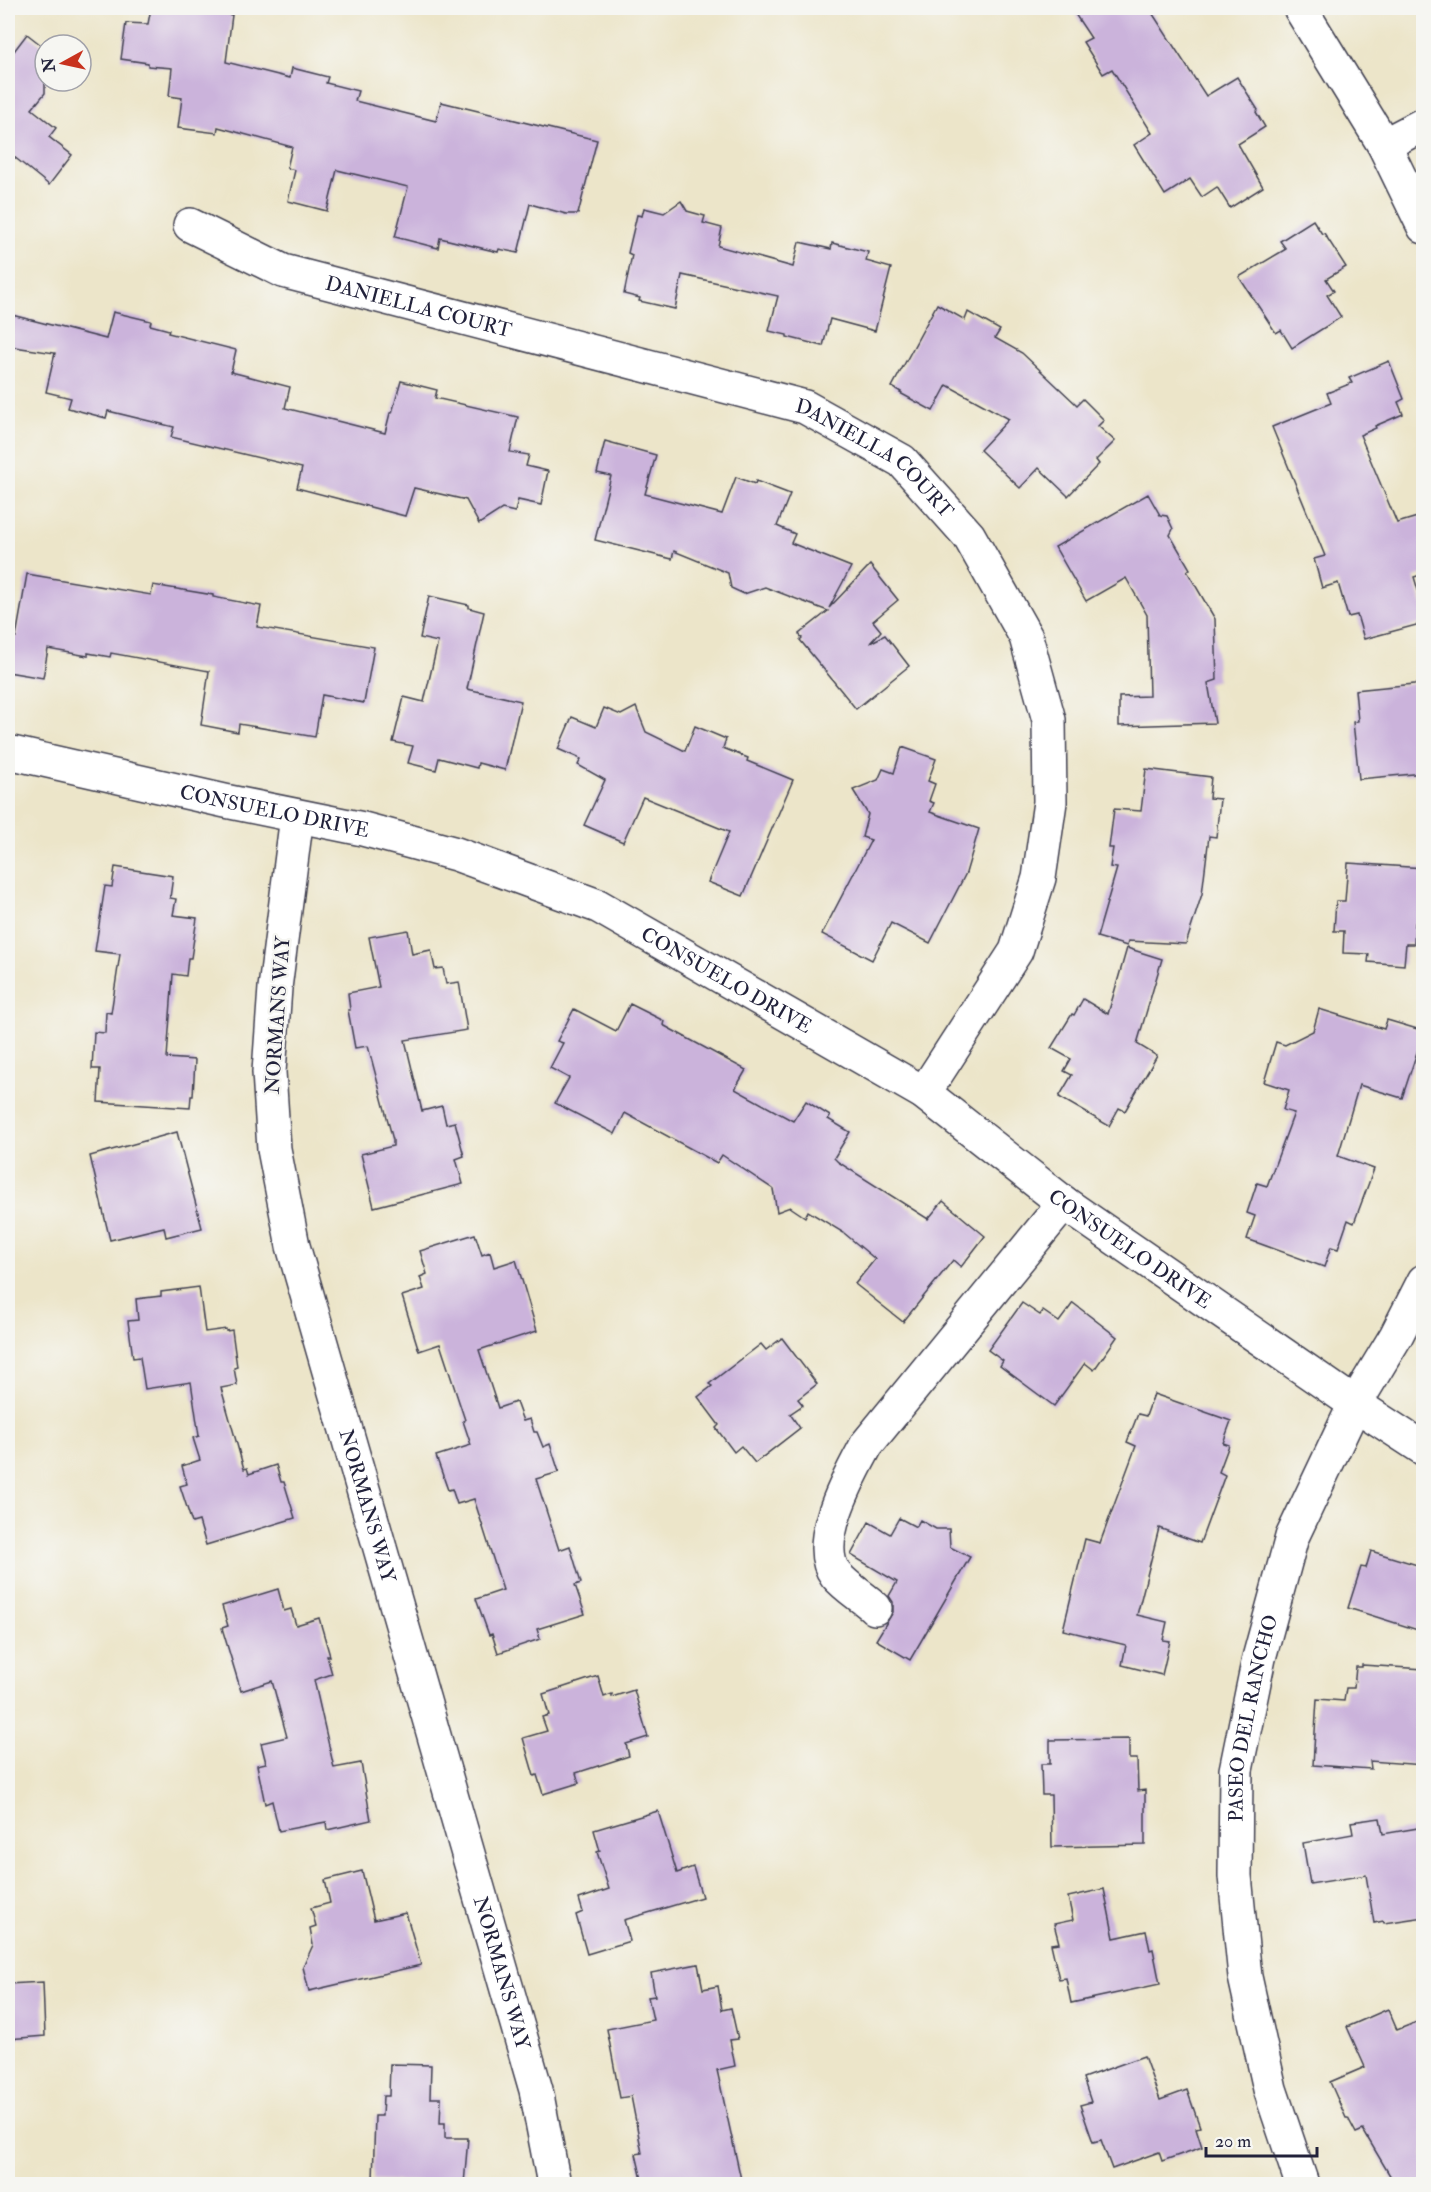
<svg xmlns="http://www.w3.org/2000/svg" width="1431" height="2192" font-family="'IM FELL Double Pica',serif">
<style>
.building{fill:#cbb3db}
.lines{fill:none;stroke-linecap:round;stroke-linejoin:round}
.minor-casing{stroke:#403f50;stroke-width:36}
.minor{stroke:#fff;stroke-width:33}
.labels{text-anchor:middle;stroke-width:5;stroke-linejoin:round;paint-order:stroke}
.street-label{font-size:20px;fill:#22223b;stroke:#f6f6f2}
</style>
<rect width="100%" height="100%" fill="#f6f6f2"/>
<filter id="ink" filterUnits="userSpaceOnUse"><feTurbulence type="fractalNoise" baseFrequency=".0167" numOctaves="2"/><feDisplacementMap in="SourceGraphic" scale="12" xChannelSelector="R" yChannelSelector="G"/><feConvolveMatrix kernelMatrix="1 2 1 2 8 2 1 2 1" color-interpolation-filters="sRGB"/></filter>
<filter id="wash" filterUnits="userSpaceOnUse"><feTurbulence type="fractalNoise" baseFrequency=".008" numOctaves="4" result="noise"/><feDisplacementMap in="SourceGraphic" scale="24" xChannelSelector="R" yChannelSelector="G"/><feGaussianBlur stdDeviation="1.35" result="paint"/><feColorMatrix in="noise" values="0 0 0 0 0 0 0 0 0 0 0 0 0 0 0 0 0 1.4 0 .05"/><feComposite in="paint" operator="in"/></filter>
<g filter="url(#wash)">
<rect width="100%" height="100%" fill="#ece5c9"/>
<g id="blocks">
<g class="building">
<polygon points="151,8 207,8 207,11 232,15 226,62 290,78 292,68 328,77 326,83 358,91 355,101 436,121 441,102 597,140 578,214 566,214 530,204 518,253 499,249 498,252 440,238 438,248 395,237 408,187 337,170 327,211 288,201 295,170 287,168 292,147 218,127 217,133 178,128 182,98 169,96 172,68 148,66 148,63 121,59 126,23 148,24"/>
<polygon points="1071,8 1149,8 1206,96 1237,77 1258,110 1256,112 1265,127 1238,144 1263,187 1230,208 1217,187 1202,197 1190,179 1165,195 1134,145 1152,133 1112,69 1103,74 1083,42 1091,38"/>
<polygon points="27,34 45,48 45,93 32,109 56,128 49,137 72,155 49,185 8,152 8,59"/>
<polygon points="681,201 687,211 705,216 703,223 722,228 718,246 793,267 799,242 831,249 832,243 868,252 866,261 891,268 875,331 830,319 823,346 787,337 787,335 769,331 778,296 682,275 675,309 639,301 640,298 624,294 632,255 628,253 637,215 642,216 644,208 664,213"/>
<polygon points="1313,220 1322,234 1324,233 1346,267 1326,279 1334,291 1327,295 1341,317 1292,348 1281,330 1276,333 1239,277 1286,249 1280,241"/>
<polygon points="937,304 965,320 968,312 1000,330 995,338 1022,353 1077,405 1083,399 1104,420 1098,426 1115,441 1096,460 1099,464 1068,496 1039,468 1020,488 980,450 1009,419 947,385 933,411 900,393 901,392 892,387"/>
<polygon points="113,312 151,321 150,325 169,330 168,333 236,350 231,372 290,387 285,408 385,433 390,413 392,413 401,381 437,390 435,398 518,417 510,452 529,455 526,466 548,471 541,505 518,500 515,512 502,509 479,524 466,500 414,488 405,516 297,488 302,468 171,437 174,427 108,411 106,418 68,408 71,398 46,392 55,353 8,346 8,314 106,339"/>
<polygon points="1389,361 1404,399 1398,402 1403,414 1375,426 1376,428 1360,435 1397,523 1424,515 1424,574 1414,577 1424,610 1424,623 1364,639 1357,615 1348,617 1338,583 1322,588 1314,559 1325,556 1272,427 1331,403 1327,393 1352,383 1349,378"/>
<polygon points="605,441 656,455 645,494 722,514 736,477 755,484 756,481 790,494 777,526 795,534 791,543 851,567 829,608 870,565 898,600 873,621 881,631 870,643 885,635 909,666 856,709 800,640 802,638 799,634 828,611 765,587 744,594 731,588 728,573 674,551 672,559 595,540 611,476 597,473"/>
<polygon points="1148,494 1160,515 1167,516 1173,529 1170,535 1190,569 1187,571 1215,619 1217,680 1208,683 1215,723 1119,726 1119,697 1149,696 1147,615 1126,578 1086,601 1055,547"/>
<polygon points="27,574 151,595 153,585 213,595 213,597 261,606 257,627 374,647 364,703 322,695 315,737 239,724 238,732 201,725 209,671 111,653 110,657 88,653 88,656 48,649 43,678 8,672 8,636 16,637"/>
<polygon points="429,596 469,605 469,608 484,612 467,689 521,701 505,770 478,763 477,768 439,758 436,770 408,763 413,746 393,742 404,697 424,702 426,693 438,642 420,638"/>
<polygon points="1424,683 1424,773 1359,779 1353,722 1358,721 1355,690"/>
<polygon points="636,707 646,732 685,751 695,726 726,739 723,748 748,758 747,761 793,780 743,896 708,882 729,832 643,797 623,842 584,825 605,780 578,765 581,759 558,749 572,717 596,727 604,708 621,715"/>
<polygon points="902,747 936,759 928,781 935,784 929,801 934,803 930,812 979,829 966,873 930,943 891,923 872,960 822,934 871,840 862,837 868,814 853,790 878,780 883,769 894,773"/>
<polygon points="1146,769 1211,777 1209,798 1220,799 1216,837 1209,836 1202,894 1186,944 1128,941 1127,946 1097,937 1117,868 1110,867 1113,848 1109,848 1114,809 1141,811"/>
<polygon points="1348,863 1424,868 1424,923 1415,923 1414,944 1406,944 1404,965 1368,962 1369,954 1343,953 1344,931 1334,931 1336,901 1345,901"/>
<polygon points="115,867 173,876 170,898 176,899 173,915 197,918 191,958 188,958 186,976 173,974 167,1058 195,1060 193,1096 191,1096 190,1108 98,1102 100,1069 92,1069 94,1032 105,1033 106,1012 111,1013 120,954 95,951 105,886 112,887"/>
<polygon points="408,930 412,954 431,950 435,969 443,968 446,984 459,982 467,1030 405,1040 422,1111 442,1106 446,1124 455,1122 464,1156 456,1159 463,1184 374,1207 361,1154 393,1146 393,1140 368,1046 355,1048 348,1010 350,1010 348,993 379,987 369,937"/>
<polygon points="1127,948 1162,959 1137,1044 1157,1056 1125,1111 1119,1108 1109,1126 1059,1097 1072,1075 1064,1071 1071,1059 1051,1048 1072,1014 1074,1015 1083,999 1108,1014"/>
<polygon points="630,1004 664,1021 663,1025 746,1070 735,1089 793,1121 806,1101 830,1116 828,1119 850,1132 834,1158 838,1162 928,1219 943,1201 985,1236 961,1267 953,1260 903,1322 855,1284 875,1259 844,1233 808,1211 805,1217 790,1207 777,1212 773,1189 722,1155 717,1163 625,1113 615,1134 555,1103 569,1078 550,1068 563,1043 557,1041 574,1009 616,1031"/>
<polygon points="1319,1009 1384,1029 1387,1020 1424,1031 1402,1098 1359,1085 1338,1156 1374,1169 1354,1223 1348,1220 1338,1249 1331,1247 1324,1267 1247,1239 1255,1216 1247,1213 1257,1183 1267,1186 1294,1113 1283,1110 1289,1090 1264,1082 1276,1042 1285,1045 1313,1031"/>
<polygon points="177,1132 202,1228 166,1237 164,1227 110,1240 90,1156"/>
<polygon points="475,1234 482,1255 490,1252 494,1267 516,1260 537,1331 479,1350 498,1408 516,1402 523,1421 530,1419 534,1432 537,1432 543,1447 550,1444 559,1472 536,1479 559,1550 570,1546 581,1583 575,1585 585,1614 537,1629 540,1639 498,1653 492,1634 489,1635 476,1599 503,1590 474,1499 457,1504 452,1489 448,1490 436,1456 471,1445 463,1421 465,1420 440,1344 419,1351 402,1296 424,1289 420,1277 427,1274 420,1251"/>
<polygon points="199,1287 205,1332 226,1329 226,1331 232,1330 237,1367 234,1368 237,1385 221,1388 244,1469 247,1468 249,1474 276,1465 281,1482 284,1482 295,1518 206,1545 199,1521 192,1523 180,1486 187,1484 182,1466 200,1460 193,1438 199,1436 191,1382 145,1389 140,1357 133,1358 128,1321 138,1320 136,1299 161,1296 161,1292"/>
<polygon points="1022,1303 1040,1315 1043,1311 1059,1322 1073,1303 1117,1337 1094,1370 1085,1363 1054,1406 1000,1366 1003,1361 988,1350"/>
<polygon points="782,1338 817,1384 798,1399 803,1405 790,1414 800,1428 755,1463 741,1446 734,1452 716,1428 719,1425 698,1397 712,1386 709,1384 761,1344 766,1350"/>
<polygon points="1154,1394 1231,1421 1223,1443 1229,1445 1219,1472 1225,1475 1200,1543 1159,1528 1137,1615 1167,1622 1163,1640 1170,1641 1162,1675 1122,1665 1126,1645 1063,1630 1085,1539 1100,1543 1136,1446 1127,1442 1138,1414 1146,1416"/>
<polygon points="899,1518 916,1527 920,1520 936,1529 949,1529 950,1547 970,1557 910,1660 876,1640 893,1612 893,1602 889,1596 897,1582 851,1555 869,1522 890,1534"/>
<polygon points="1371,1551 1424,1567 1424,1632 1348,1608 1361,1567 1366,1568"/>
<polygon points="278,1589 284,1611 291,1609 296,1625 319,1618 330,1656 327,1656 332,1674 314,1680 334,1768 361,1763 371,1820 327,1830 326,1822 279,1831 272,1801 265,1804 257,1765 266,1763 261,1743 287,1737 272,1681 241,1691 222,1628 228,1626 222,1606"/>
<polygon points="1362,1665 1424,1669 1424,1765 1370,1761 1371,1769 1313,1765 1317,1699 1344,1701 1346,1688 1354,1688 1356,1667 1362,1667"/>
<polygon points="598,1676 604,1697 612,1694 612,1697 634,1690 648,1737 626,1744 629,1756 576,1773 579,1783 543,1794 537,1775 534,1776 523,1738 547,1731 542,1717 549,1715 543,1694"/>
<polygon points="1129,1739 1129,1759 1137,1759 1138,1791 1145,1790 1145,1845 1052,1847 1051,1795 1042,1795 1041,1764 1050,1764 1050,1740"/>
<polygon points="658,1811 677,1873 693,1867 702,1897 624,1920 630,1941 587,1954 576,1915 583,1912 579,1899 609,1889 597,1852 600,1851 594,1830"/>
<polygon points="1380,1818 1383,1834 1424,1827 1424,1917 1384,1923 1383,1921 1374,1923 1366,1875 1310,1884 1303,1843 1353,1834 1351,1822"/>
<polygon points="362,1871 374,1920 406,1913 421,1965 309,1991 303,1967 313,1945 310,1928 316,1926 311,1908 330,1903 325,1880"/>
<polygon points="1104,1889 1114,1938 1146,1931 1150,1950 1153,1949 1160,1984 1071,2003 1066,1978 1059,1979 1051,1944 1059,1943 1054,1924 1073,1920 1068,1897"/>
<polygon points="698,1964 703,1989 718,1986 722,2010 731,2008 738,2039 730,2040 735,2066 717,2070 742,2184 643,2184 636,2154 642,2153 631,2096 620,2098 607,2029 653,2020 648,1997 655,1996 651,1973"/>
<polygon points="43,1982 45,2036 8,2039 8,1984"/>
<polygon points="1388,2009 1397,2030 1424,2019 1424,2184 1395,2184 1363,2130 1356,2133 1348,2118 1346,2118 1330,2082 1365,2067 1347,2027"/>
<polygon points="1144,2056 1160,2100 1187,2090 1200,2127 1196,2128 1202,2147 1162,2161 1159,2152 1112,2169 1101,2140 1093,2142 1080,2105 1091,2102 1083,2078"/>
<polygon points="390,2064 431,2065 430,2098 441,2098 440,2123 445,2123 445,2138 468,2138 464,2184 427,2184 427,2182 373,2180 375,2116 382,2116 383,2096 389,2096"/>
</g>
</g>
</g>
<g filter="url(#ink)">
<use href="#blocks" fill-opacity="0" stroke="#403f50" stroke-width="1.5"/>
<g class="lines">
<defs>
<g id="minor">
<polyline points="1300,8 1384,145 1424,227"/>
<polyline points="1384,145 1424,124"/>
<path id="s1" d="M190,225L283,271L805,407L902,461L969,536L1026,637L1049,720L1050,802L1039,878L1016,951L924,1093"/>
<path id="s2" d="M8,752L225,801L363,829L456,854L598,906L924,1093L1064,1203L1355,1404L1424,1449"/>
<path id="s3" d="M297,816L275,988L269,1072L274,1149L293,1246L536,2090L554,2184"/>
<path d="M875,1608C863,1597 846,1587 836,1575C811,1543 851,1474 867,1444L1064,1203"/>
<path id="s4" d="M1302,2184L1270,2089L1245,1977L1235,1876L1236,1770L1259,1658L1292,1537L1355,1404L1396,1336L1424,1281"/>
</g>
</defs>
<use href="#minor" class="minor-casing"/>
<use href="#minor" class="minor"/>
</g>
</g>
<g class="labels">
<g class="street-label">
<text dy="7" stroke="none"><textPath href="#s1" startOffset="244">DANIELLA COURT</textPath></text>
<text dy="7" stroke="none"><textPath href="#s1" startOffset="730">DANIELLA COURT</textPath></text>
<text dy="7" stroke="none"><textPath href="#s2" startOffset="273">CONSUELO DRIVE</textPath></text>
<text dy="7" stroke="none"><textPath href="#s2" startOffset="759">CONSUELO DRIVE</textPath></text>
<text transform="translate(277 1015) rotate(-86)" y="7">NORMANS WAY</text>
<text dy="7" stroke="none"><textPath href="#s2" startOffset="1245">CONSUELO DRIVE</textPath></text>
<text dy="7" stroke="none"><textPath href="#s3" startOffset="704">NORMANS WAY</textPath></text>
<text dy="7" stroke="none"><textPath href="#s4" startOffset="476">PASEO DEL RANCHO</textPath></text>
<text dy="7" stroke="none"><textPath href="#s3" startOffset="1190">NORMANS WAY</textPath></text>
</g>
</g>
<rect width="1431" height="2192" fill="none" stroke="#f6f6f2" stroke-width="30"/>
<g transform="translate(63 63) rotate(262)"><circle r="28" fill="#f6f6f2" stroke="#a1a1a9" stroke-width="1.5"/>
<path d="M0-4.5L10 22L0 15L-10 22Z" fill="#c8321e"/>
<text y="-9" font-size="16" font-weight="bold" text-anchor="middle" fill="#22223b">N</text>
</g>
<path d="M1206 2147v9h111v-9" fill="none" stroke="#22223b" stroke-width="3"/>
<text x="1215" y="2147" font-size="18" fill="#22223b" stroke="#f6f6f2" stroke-width="4.5" paint-order="stroke">20 m</text>
</svg>
